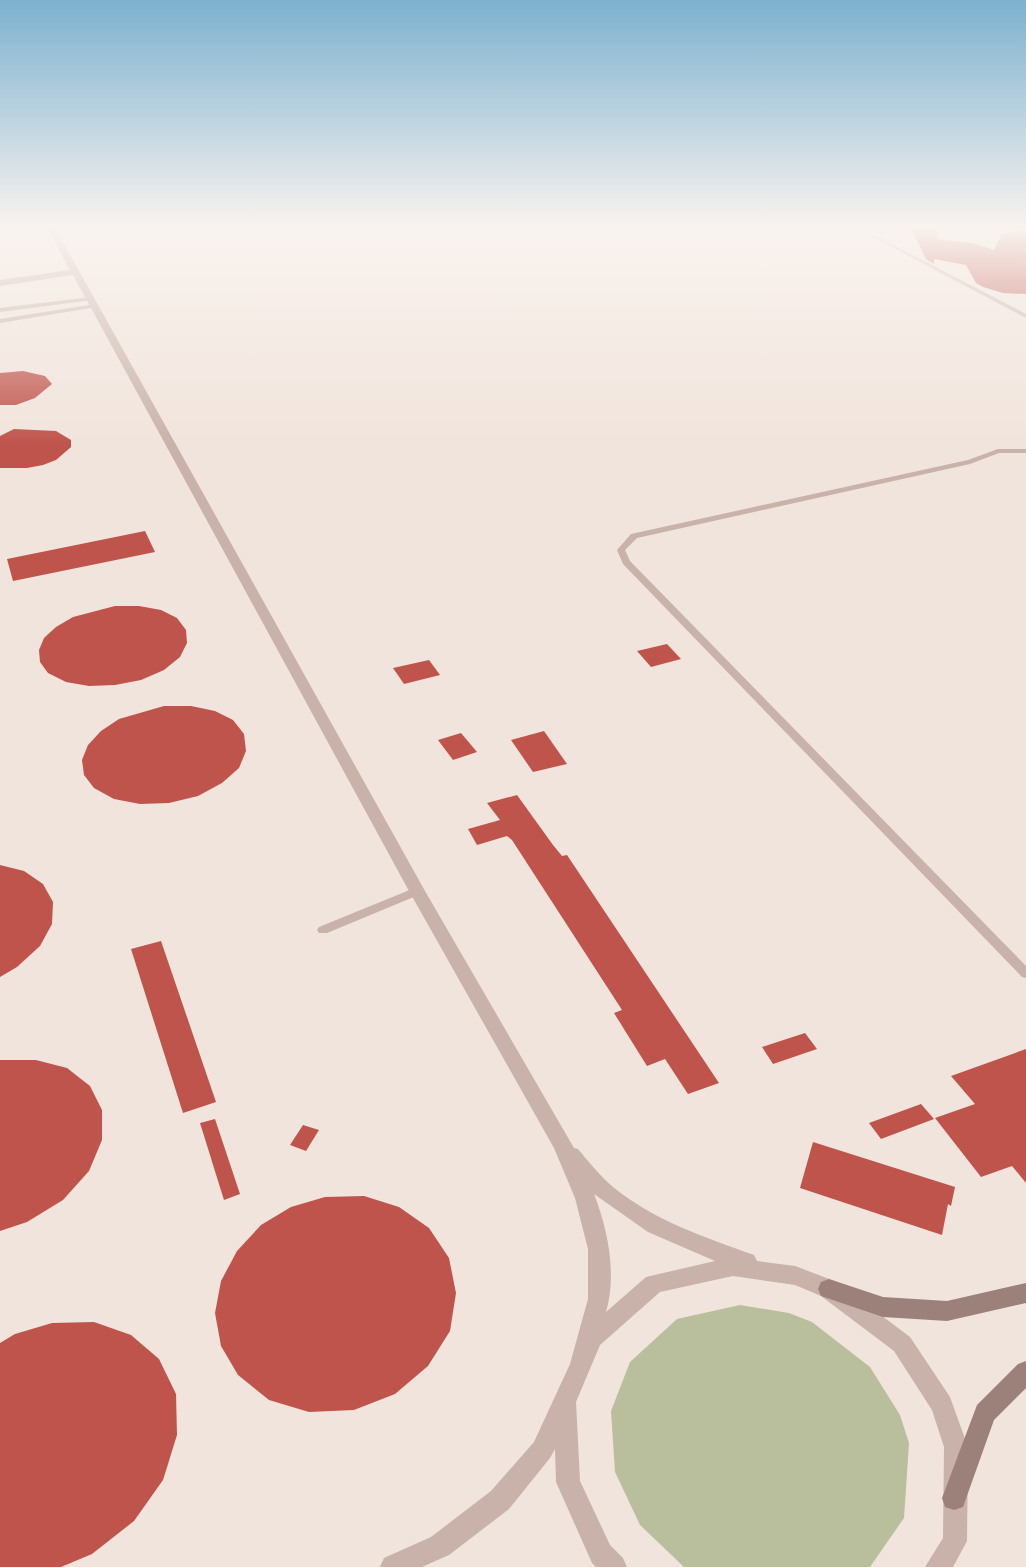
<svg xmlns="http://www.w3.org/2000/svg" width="1026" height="1567" font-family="Poppins,sans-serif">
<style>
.green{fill:#b9bf9d}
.building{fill:#bf544c}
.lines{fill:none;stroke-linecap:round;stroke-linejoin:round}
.lane{fill:#c8b2a9;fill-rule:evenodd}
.street{fill:#c8b2a9;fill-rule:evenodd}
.secondary{fill:#9c817a;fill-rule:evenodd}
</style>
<rect width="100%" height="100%" fill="#f1e4dc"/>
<polygon class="green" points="740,1305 789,1313 812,1322 870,1367 900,1415 909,1443 904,1518 870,1567 684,1567 640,1525 615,1472 611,1411 630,1362 677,1319"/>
<g class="building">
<polygon points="910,226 938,226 937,239 972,243 994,250 1002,234 1026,229 1026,294 1003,293 983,287 976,283 966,265 934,259 934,264 926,259"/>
<polygon points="23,371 45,376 52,384 35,398 16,405 0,405 0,373"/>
<polygon points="14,429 56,431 71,440 71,447 56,460 43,465 27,468 0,468 0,436"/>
<polygon points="145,531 155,552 13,581 7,559"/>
<polygon points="115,606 139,606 161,610 177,618 186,630 187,643 180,657 164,670 141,680 115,685 89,686 66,682 48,673 40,662 39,650 44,638 56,627 73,617"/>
<polygon points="667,644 681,659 651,667 637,651"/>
<polygon points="429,660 440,675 404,684 393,668"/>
<polygon points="164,706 191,706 215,711 233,720 244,734 246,751 239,768 222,783 198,796 169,803 140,804 114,799 94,788 84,775 82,760 88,745 101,731 119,719"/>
<polygon points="544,731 567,764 533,772 511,740"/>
<polygon points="461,733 477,752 453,760 438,740"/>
<polygon points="517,795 553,845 562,856 567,855 719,1083 688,1094 665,1059 647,1066 614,1013 622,1010 512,840 507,836 477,845 468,829 500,820 487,803"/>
<polygon points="0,865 24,871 43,884 53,902 52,924 40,946 17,967 0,977"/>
<polygon points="161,941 216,1102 183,1113 131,949"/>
<polygon points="805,1033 817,1049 773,1064 762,1047"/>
<polygon points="1026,1049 1026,1183 1012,1166 981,1177 935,1118 975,1104 951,1076"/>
<polygon points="0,1060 36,1060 67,1068 90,1086 102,1110 102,1140 89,1171 63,1200 27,1222 0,1231"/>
<polygon points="921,1104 934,1119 881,1139 869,1123"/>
<polygon points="215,1119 240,1194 224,1200 200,1123"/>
<polygon points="303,1125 319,1130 306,1151 290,1145"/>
<polygon points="813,1142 955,1187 951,1206 948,1204 942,1235 800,1188"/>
<polygon points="364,1196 399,1207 429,1228 449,1258 456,1293 450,1331 428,1366 395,1394 354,1410 309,1412 269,1400 238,1375 221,1346 215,1313 221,1281 237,1251 261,1225 291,1207 325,1197"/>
<polygon points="94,1322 131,1335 159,1359 176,1394 177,1435 163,1480 134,1521 92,1554 61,1567 0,1567 0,1343 15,1334 52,1323"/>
</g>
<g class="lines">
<g class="lane">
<polygon points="852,226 857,226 1026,314 1026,318"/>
<polygon points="91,297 93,298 93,300 0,312 0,308"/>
<polygon points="95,304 98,306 97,307 0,323 0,319"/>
<polygon points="998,449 1026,449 1026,453 999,453 970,464 637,538 625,550 630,561 1026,966 1026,978 1022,977 623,564 617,550 631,534 968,460"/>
<polygon points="417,887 421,888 423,891 421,894 327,933 319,933 317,930 319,927"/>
</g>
<path class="street" d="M46,226H54L425,891L574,1148L578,1149C589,1162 600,1176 613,1187C655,1221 704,1237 754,1255L757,1261L795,1266L837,1282L910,1337L950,1397L968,1447L967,1541L953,1567H925L943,1538L944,1447L932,1410L894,1351L821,1296L795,1285L733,1276L660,1292L600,1345L576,1402L580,1481L610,1545L623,1558L627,1567H596L592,1563L556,1482L555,1449L550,1458L509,1509L449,1555L422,1567H380L384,1558L431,1537L491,1491L534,1442L570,1364L588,1299V1249L575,1198L554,1148L409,891L73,275L0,286V280L70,270ZM594,1194L648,1232L715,1261L646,1277L606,1312C617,1274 608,1230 594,1194Z"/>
<g class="secondary">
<polygon points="829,1279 883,1297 947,1301 1026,1283 1026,1303 947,1321 883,1317 821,1296 818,1289 821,1282"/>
<polygon points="1026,1361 1026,1388 994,1420 963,1507 954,1510 945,1507 942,1498 977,1405 1018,1364"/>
</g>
</g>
<linearGradient id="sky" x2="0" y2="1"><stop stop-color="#7db1ce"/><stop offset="0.51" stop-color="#f9f3ef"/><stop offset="1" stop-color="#f9f3ef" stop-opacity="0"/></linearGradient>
<rect width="1026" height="445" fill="url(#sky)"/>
</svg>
